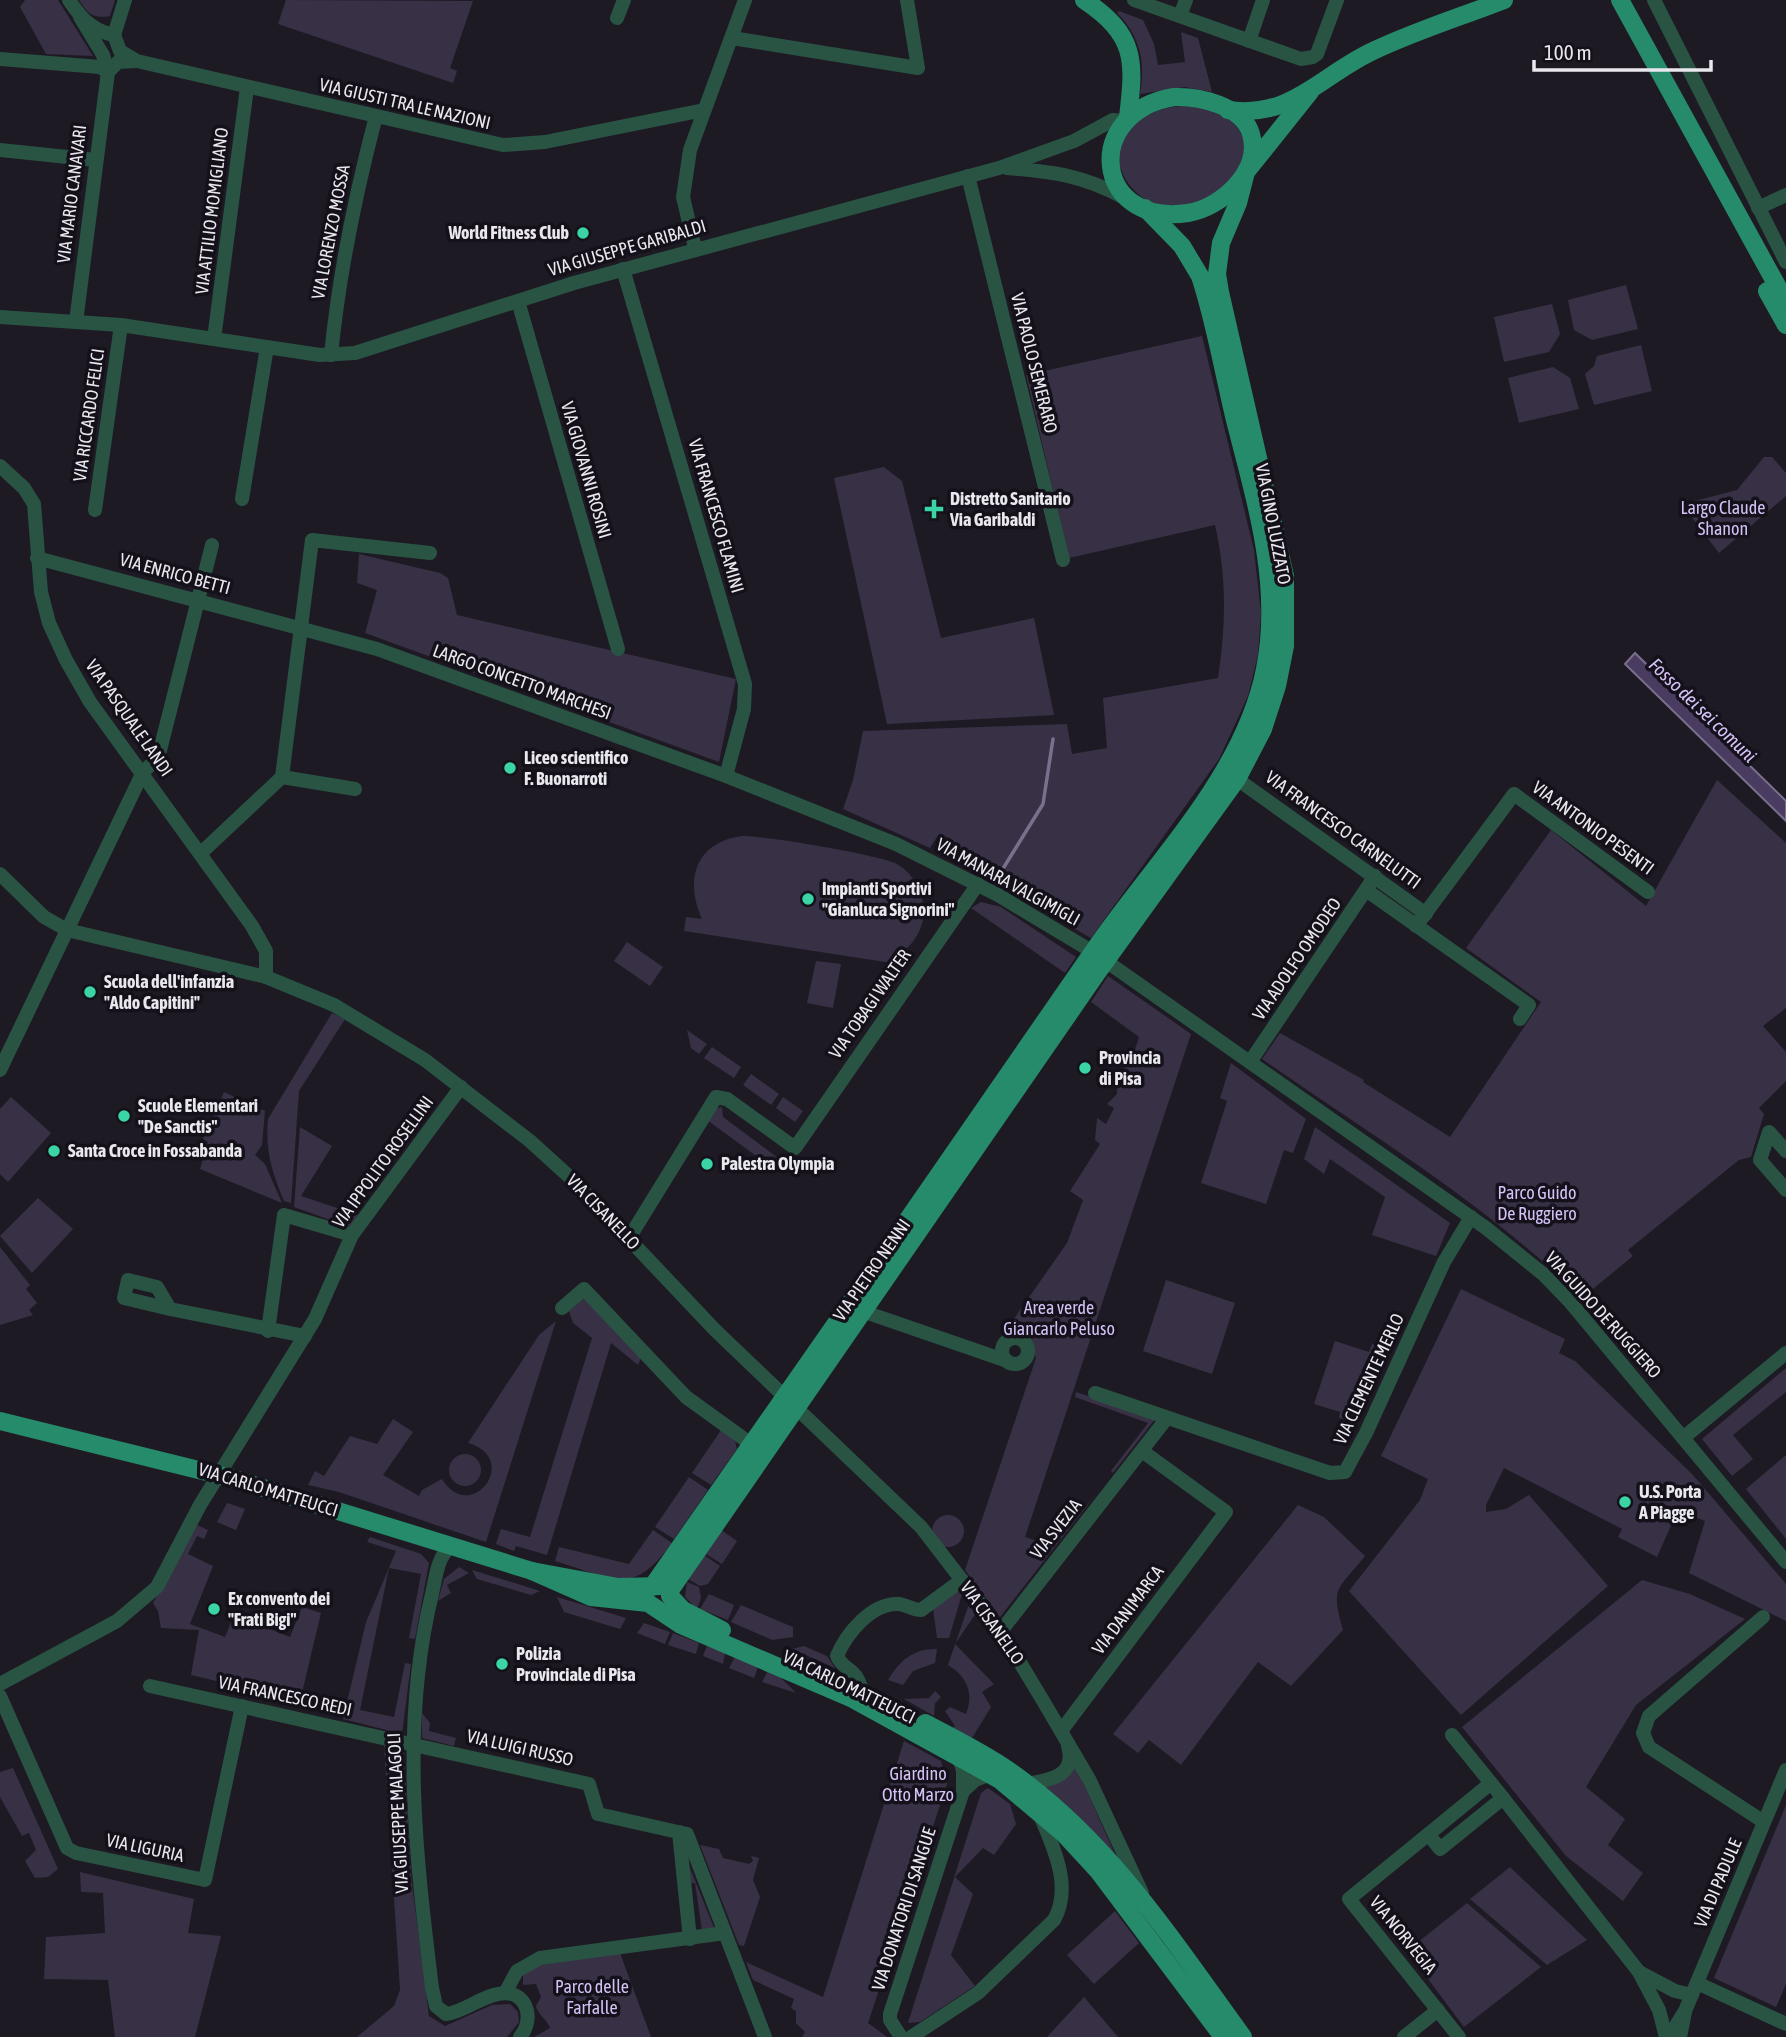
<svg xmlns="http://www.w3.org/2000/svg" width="1786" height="2037" font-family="'Asap Condensed',sans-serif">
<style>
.green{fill:#383045}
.water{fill:#4a3c61;stroke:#7a708c;stroke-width:2}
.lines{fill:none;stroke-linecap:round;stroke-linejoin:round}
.stream{stroke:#7a708c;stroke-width:3.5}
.minor{stroke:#295444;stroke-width:14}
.major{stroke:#258b6b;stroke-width:18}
.poi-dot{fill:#3ad4a5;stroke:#15111b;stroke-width:2.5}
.labels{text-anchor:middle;stroke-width:7;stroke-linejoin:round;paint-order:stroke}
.street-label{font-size:18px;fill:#eae8ef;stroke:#15111b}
.poi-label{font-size:18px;font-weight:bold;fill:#eae8ef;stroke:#15111b;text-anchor:start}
.park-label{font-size:18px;fill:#d4c2f6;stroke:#15111b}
.water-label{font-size:19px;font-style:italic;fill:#d5c2f6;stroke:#15111b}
</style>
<rect width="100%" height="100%" fill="#1e1a24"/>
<g class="green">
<polygon points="25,0 58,0 93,56 46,54 20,7"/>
<path d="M79,0H115L110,16C93,19 88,14 79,0Z"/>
<polygon points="286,0 473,1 450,68 457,71 453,83 278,24"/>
<path d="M1119,11L1143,20L1154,44L1158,65L1185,62L1181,32L1198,38L1212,92L1185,87L1140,94C1146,62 1140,36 1117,13Z"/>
<path d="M1191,105C1214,112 1237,117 1245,142C1245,162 1233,181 1217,192C1133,252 1059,113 1191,105Z"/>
<polygon points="1626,285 1638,329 1592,340 1574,330 1568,300"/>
<polygon points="1552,304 1560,334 1549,352 1504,362 1494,317"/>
<path d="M1202,336L1254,550L1261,613L1258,655L1248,696L1219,759L1091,938L953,859L956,846L937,837L930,848L843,809L853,780L863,731L1067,724L1072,754L1107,748L1103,698L1218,678C1226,625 1227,578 1215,525L1069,558L1026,375Z"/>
<polygon points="1641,345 1652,391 1594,405 1585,374 1594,366 1597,356"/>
<polygon points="1553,367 1570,378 1579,409 1519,423 1508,378"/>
<polygon points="1764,457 1772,457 1786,473 1786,496 1719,553 1690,515 1687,503 1737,490"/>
<polygon points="884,467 902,481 941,638 1034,618 1054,715 887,724 834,478"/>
<polygon points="359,554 440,573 448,578 457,615 736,679 719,762 365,633 377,590 357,583"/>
<path d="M1717,780L1786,843V1008L1763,1026L1786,1052V1081L1759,1108L1764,1114L1751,1157L1739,1160L1628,1250L1633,1256L1582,1298C1488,1205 1371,1135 1262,1059L1280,1033L1364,1080L1363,1082L1450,1137L1541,1002L1466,948L1551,830L1646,906Z"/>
<path d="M742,836C766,836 879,855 897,864C916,875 927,899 923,920C919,937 909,950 893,956L892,963L684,931L686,917L702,919C684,879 696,842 742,836Z"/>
<polygon points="981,902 1001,907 1076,957 1065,973 971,908"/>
<polygon points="627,942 663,967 650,986 614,961"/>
<polygon points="816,961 841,964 833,1008 807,1003"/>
<path d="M1108,976L1191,1034L1025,1537L1053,1546L1098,1492L1000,1617L965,1570L1036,1358C1030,1342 1025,1330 1006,1337L1004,1333L1067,1243L1083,1200L1070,1191L1100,1144L1095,1140L1097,1118L1106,1124L1114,1108L1107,1104L1117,1094V1079L1126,1065H1130L1139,1037L1091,1002Z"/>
<path d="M332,1013L345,1019L299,1091L291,1203L284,1201C272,1173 265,1150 268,1119Z"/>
<polygon points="687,1030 707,1044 699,1054 691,1048"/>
<polygon points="712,1047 741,1067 734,1078 704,1058"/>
<polygon points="1231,1063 1306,1119 1293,1153 1284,1150 1266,1204 1201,1183 1227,1101 1220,1098"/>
<polygon points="751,1074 779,1094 771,1105 743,1085"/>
<polygon points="224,1092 265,1111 262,1145 255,1155 265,1164 282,1203 200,1169 208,1142 203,1139"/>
<polygon points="11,1097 51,1133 8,1182 0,1174 0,1109"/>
<polygon points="783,1097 803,1111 795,1122 776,1108"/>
<polygon points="722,1107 723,1117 778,1158 771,1167 707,1120 714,1109"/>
<polygon points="300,1127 332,1146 301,1196 358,1215 350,1227 294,1207"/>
<polygon points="1315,1127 1450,1223 1436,1256 1372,1235 1385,1197 1330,1159 1324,1174 1304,1159"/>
<polygon points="38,1198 73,1229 32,1273 0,1236"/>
<polygon points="0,1247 30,1285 26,1289 37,1303 29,1310 33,1315 0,1325"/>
<polygon points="1166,1280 1235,1303 1212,1374 1143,1351"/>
<polygon points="1461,1289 1565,1339 1559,1353 1575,1361 1693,1475 1786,1584 1786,1621 1689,1573 1705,1521 1678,1510 1657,1557 1618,1537 1622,1529 1504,1468 1486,1505 1486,1512 1506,1509 1529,1495 1608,1586 1461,1715 1349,1591 1420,1500 1428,1479 1381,1456"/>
<polygon points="582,1299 589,1301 641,1358 638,1365 611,1343 547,1555 516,1546 514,1551 496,1544 501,1529 530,1537 592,1338 573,1323 569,1311"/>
<path d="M556,1321L486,1542L339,1492L308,1485L315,1471L324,1476L350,1436L377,1444L393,1419L413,1432L383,1475L419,1496L422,1490L442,1479C471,1526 522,1458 468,1443L539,1335Z"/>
<polygon points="1335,1341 1369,1352 1372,1344 1390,1351 1356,1424 1339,1418 1340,1412 1314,1404"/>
<polygon points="1786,1368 1786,1392 1733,1435 1753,1459 1732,1476 1702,1439"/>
<polygon points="1076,1392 1156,1418 1113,1473 1111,1471 1148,1423 1075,1397"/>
<polygon points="721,1430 735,1441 737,1449 711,1485 692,1473"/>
<circle cx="465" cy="1470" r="16"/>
<polygon points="1786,1455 1786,1539 1746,1489"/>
<polygon points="689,1477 708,1490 674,1539 655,1527"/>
<polygon points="227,1503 245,1509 236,1530 217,1522"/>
<path d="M1298,1505L1324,1517L1365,1556C1338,1590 1330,1586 1343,1630L1291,1686L1258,1662L1181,1765L1149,1740L1138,1753L1113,1734Z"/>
<circle cx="948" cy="1531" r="16"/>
<polygon points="197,1525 208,1530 204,1539 197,1536 188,1554 213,1566 190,1624 225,1637 234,1615 290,1637 302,1607 321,1613 300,1701 191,1675 199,1630 161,1628 158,1611 153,1603"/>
<path d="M653,1530L672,1543C631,1599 613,1578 555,1561L559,1547L629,1564Z"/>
<polygon points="721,1530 737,1541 722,1564 706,1554"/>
<polygon points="370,1537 421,1554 429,1563 415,1639 409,1638 421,1574 389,1568 360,1710 394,1717 405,1663 411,1664 402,1734 343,1719 366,1622 396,1551 367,1542"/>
<polygon points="704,1555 720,1566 708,1584 700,1586 688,1579"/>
<polygon points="459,1567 469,1573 447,1585 451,1593 438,1601 444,1579"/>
<polygon points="472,1570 540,1591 531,1595 477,1579"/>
<polygon points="1642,1580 1690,1594 1745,1619 1636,1705 1586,1787 1625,1819 1608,1845 1643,1873 1623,1901 1566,1856 1462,1727"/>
<polygon points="687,1582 699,1587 701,1598 697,1609 685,1597"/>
<polygon points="958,1589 962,1594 949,1638 937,1638 933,1608"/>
<polygon points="709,1594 734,1605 728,1620 700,1609"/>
<polygon points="557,1597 626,1618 620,1629 564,1612"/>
<path d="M969,1604L976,1613L955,1644L994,1684L982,1692L991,1707L972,1738L953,1728L955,1726L945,1711L950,1707L966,1714C975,1693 966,1676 948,1665Z"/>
<polygon points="741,1605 793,1627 793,1637 772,1640 731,1622"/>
<polygon points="644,1623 670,1632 665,1644 637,1633"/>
<polygon points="673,1633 699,1643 696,1654 668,1645"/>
<polygon points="707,1646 725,1653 723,1664 703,1656"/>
<polygon points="804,1646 827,1656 835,1668 792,1649"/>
<path d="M937,1649L935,1663L913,1671L903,1685L888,1680C899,1661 914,1648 937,1649Z"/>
<polygon points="735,1657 758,1667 754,1678 729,1668"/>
<polygon points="768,1671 778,1675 796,1693 762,1682"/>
<polygon points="935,1691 941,1697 935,1703 934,1716 904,1699 929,1698"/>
<polygon points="422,1713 430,1723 429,1731 456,1738 454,1746 422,1738"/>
<polygon points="904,1741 941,1761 947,1784 868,2023 887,2037 802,2037 805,2032 796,2023 796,2011 791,2008 794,1999 753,1980 746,1962 823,1997"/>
<polygon points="384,1745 404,1751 411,1876 429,2016 445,2026 492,2005 510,2004 518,2012 519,2022 507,2037 357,2037 394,2006 400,1990"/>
<polygon points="1075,1765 1115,1854 1044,1786"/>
<polygon points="13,1768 58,1869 48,1877 35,1878 25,1861 36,1850 29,1833 22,1836 0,1797 0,1772"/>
<polygon points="988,1788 1010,1804 1016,1824 994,1855 983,1848 955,1877 973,1894 951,1955 975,1986 920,2022 908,2023 981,1793"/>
<polygon points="1786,1805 1786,1984 1776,2007 1714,1978"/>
<polygon points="700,1845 719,1849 723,1858 749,1864 753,1861 751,1856 759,1858 753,1880 760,1897 744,1946 739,1945"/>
<polygon points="688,1863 715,1930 702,1931 695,1883 689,1883"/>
<polygon points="1510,1867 1587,1940 1547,1965 1470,1899"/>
<polygon points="80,1872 194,1899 188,1933 221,1936 195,2037 115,2037 108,1980 44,1979 46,1937 105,1933 103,1893 81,1892"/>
<polygon points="1467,1903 1541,1967 1464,2027 1407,1951"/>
<polygon points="1115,1911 1139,1943 1094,1984 1067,1955"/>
<path d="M620,1953L651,2037H534L550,2028C546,2018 538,2015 536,2006L541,1997L536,1984L523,1985V1975L534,1966Z"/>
<polygon points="1084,1997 1118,2037 1047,2037"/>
</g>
<polygon class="water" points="1635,653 1786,801 1786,821 1625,664"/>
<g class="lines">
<polyline class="stream" points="996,880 1043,804 1053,739"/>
<g class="minor">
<path d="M69,0C80,17 92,31 114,35"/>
<polyline points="1134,0 1301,59 1313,57 1317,54 1337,0"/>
<polyline points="1654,0 1786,262"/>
<polyline points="1180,16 1186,0"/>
<polyline points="617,18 624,0"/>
<polyline points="114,35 120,51 137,61 503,145 545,142 704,110"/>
<polyline points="114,35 125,0"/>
<polyline points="732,38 918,68 907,0"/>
<polyline points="1249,41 1263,0"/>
<polyline points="0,59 100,67 108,72 118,62 136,61"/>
<polyline points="0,150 96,160"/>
<path d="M1007,168C1054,172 1082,175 1125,198"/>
<polyline points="968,176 1063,560"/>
<polyline points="1758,208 1786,195"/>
<polyline points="695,248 683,197 690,150 745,0"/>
<polyline points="623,269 745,684 744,709 726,776"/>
<polyline points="518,301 618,649"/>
<polyline points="0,317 121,325 320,355 355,353 574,283 999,168 1074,141 1113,120 1125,121"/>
<polyline points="76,322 108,72 103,55 80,17"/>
<polyline points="214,339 247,88"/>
<path d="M331,355C339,274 355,196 376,116"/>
<polyline points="0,466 24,488 34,504 41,592 49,623 66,660 90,702 252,926 266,951 266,977"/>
<polyline points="242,499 267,347"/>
<polyline points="95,510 121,325"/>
<polyline points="37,558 377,649 726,776 896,844 998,895 1093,952 1486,1228 1543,1274 1571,1303 1786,1562"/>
<polyline points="282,777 355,789"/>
<polyline points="1237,779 1426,914"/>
<polyline points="201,853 282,777 312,540 430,553"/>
<polyline points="0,874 44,917 67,930 266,977 334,1005 425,1060 530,1141 574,1181 715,1330 921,1527 1001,1631 1042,1699 1089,1779 1142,1893"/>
<polyline points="1366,890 1529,1005 1520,1019"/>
<polyline points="1416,926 1514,794 1648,892"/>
<polyline points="1250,1062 1375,876"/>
<polyline points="0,1070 143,772 158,758 212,545"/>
<polyline points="1786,1151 1769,1132 1760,1160 1786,1190"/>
<polyline points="629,1238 716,1097 727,1099 795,1148 978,884"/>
<polyline points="562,1308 584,1289 686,1397 751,1444"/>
<polyline points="170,1309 124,1298 128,1280 157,1287 170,1309 305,1336"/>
<polyline points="862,1311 1007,1361"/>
<polyline points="268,1331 284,1215 352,1235"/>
<circle cx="1015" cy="1351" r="13"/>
<polyline points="1095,1393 1330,1473 1345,1472 1366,1433 1444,1262 1471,1217"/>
<polyline points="1683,1438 1786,1353"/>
<path d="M451,1546C437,1557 436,1577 432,1594C400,1725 416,1857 432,1988L436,2006L446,2014C464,2012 480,1997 498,1994C526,1988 536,2018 520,2037"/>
<polyline points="1763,1617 1649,1716 1643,1733 1649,1747 1764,1822"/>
<polyline points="1001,1631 1167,1418"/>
<polyline points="0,1684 117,1621 157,1587 200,1505 315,1319 352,1235 461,1087"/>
<polyline points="150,1686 589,1784 598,1814 687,1834 765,2037"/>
<path d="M862,1691C856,1666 844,1672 837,1656C846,1634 872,1602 899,1604C907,1605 913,1610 921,1610L962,1580"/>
<polyline points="0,1696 67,1848 76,1853 205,1880 242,1706"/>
<polyline points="1061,1731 1226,1512 1142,1451"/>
<polyline points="958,1756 963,1770 963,1791 975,1780 991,1774"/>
<path d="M1027,1784C1050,1780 1077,1776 1068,1746"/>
<polyline points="1503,1798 1639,1972 1659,2010 1666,2037"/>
<polyline points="679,1832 690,1939"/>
<polyline points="1429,1835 1440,1849 1503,1798 1452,1735"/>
<polyline points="1639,1972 1675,1991 1692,1995"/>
<polyline points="1697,1983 1786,2024"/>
<polyline points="505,1993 517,1971 540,1958 725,1933"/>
<polyline points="901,2037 890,2020 890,2014 963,1791"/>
<path d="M911,2037L978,1993L1054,1920C1073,1886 1053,1847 1040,1815"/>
<polyline points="1404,2037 1438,2010"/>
<polyline points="1459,2037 1349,1899 1491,1783"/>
<polyline points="1669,2037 1685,2011 1786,1770"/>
<polyline points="1680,2037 1685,2012"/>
</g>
<g class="major">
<path d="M1084,0C1136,35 1135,60 1128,117"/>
<polyline points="1620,0 1786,302"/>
<path d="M1174,97C1199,96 1243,106 1251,134C1262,171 1221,208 1188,213C1093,227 1082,112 1174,97Z"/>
<path d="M1228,110C1292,119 1321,75 1373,51C1415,31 1460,17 1504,0"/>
<polyline points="1767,291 1786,325"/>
<polyline points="0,1421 231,1478 532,1571 618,1587 662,1586"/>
<polyline points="532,1571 591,1597 648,1603 681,1625 853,1699 1000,1780 1063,1833 1099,1872 1223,2037"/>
<path d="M652,1587C801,1374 950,1160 1097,946C1156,861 1245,773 1265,669C1282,583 1255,500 1234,416C1223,370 1215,322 1200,276L1182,246L1145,208"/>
<polyline points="669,1592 1097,973 1237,779 1263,729 1277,686 1285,646 1285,576 1220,292 1217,274 1221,243 1238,203 1246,172 1310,92"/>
<polyline points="670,1596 683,1610 722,1630"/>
<path d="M925,1723C953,1738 982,1752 1008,1770C1108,1839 1173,1941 1243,2037"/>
</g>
</g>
<g class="poi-dot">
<circle cx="583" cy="233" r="7"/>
<path d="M930.5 498.5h7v7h7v7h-7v7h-7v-7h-7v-7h7z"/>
<circle cx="510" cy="768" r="7"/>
<circle cx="808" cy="899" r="7"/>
<circle cx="90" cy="992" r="7"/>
<circle cx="1085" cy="1068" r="7"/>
<circle cx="124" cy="1116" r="7"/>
<circle cx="54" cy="1151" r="7"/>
<circle cx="707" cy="1164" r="7"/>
<circle cx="1625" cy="1502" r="7"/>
<circle cx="214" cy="1609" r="7"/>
<circle cx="502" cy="1664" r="7"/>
</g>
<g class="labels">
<g class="street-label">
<text transform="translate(405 104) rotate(13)" y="6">VIA GIUSTI TRA LE NAZIONI</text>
<text transform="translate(72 194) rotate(-83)" y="6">VIA MARIO CANAVARI</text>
<text transform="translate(212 211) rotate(-83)" y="6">VIA ATTILIO MOMIGLIANO</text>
<text transform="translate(331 232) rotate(-79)" y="6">VIA LORENZO MOSSA</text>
<text transform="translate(627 248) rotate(-16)" y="6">VIA GIUSEPPE GARIBALDI</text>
<text transform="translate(1034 363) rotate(76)" y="6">VIA PAOLO SEMERARO</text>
<text transform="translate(89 415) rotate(-82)" y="6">VIA RICCARDO FELICI</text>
<text transform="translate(586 470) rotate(74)" y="6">VIA GIOVANNI ROSINI</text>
<text transform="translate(716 516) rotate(74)" y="6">VIA FRANCESCO FLAMINI</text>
<text transform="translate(1273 524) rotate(79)" y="6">VIA GINO LUZZATO</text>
<text transform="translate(175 574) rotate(15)" y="6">VIA ENRICO BETTI</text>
<text transform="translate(522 682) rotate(20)" y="6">LARGO CONCETTO MARCHESI</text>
<text transform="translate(129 718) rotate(55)" y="6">VIA PASQUALE LANDI</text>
<text transform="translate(1593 828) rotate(36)" y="6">VIA ANTONIO PESENTI</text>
<text transform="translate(1343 830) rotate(36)" y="6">VIA FRANCESCO CARNELUTTI</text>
<text transform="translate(1008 882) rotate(29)" y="6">VIA MANARA VALGIMIGLI</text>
<text transform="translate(1297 959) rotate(-56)" y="6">VIA ADOLFO OMODEO</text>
<text transform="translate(870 1004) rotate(-55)" y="6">VIA TOBAGI WALTER</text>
<text transform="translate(383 1162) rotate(-54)" y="6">VIA IPPOLITO ROSELLINI</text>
<text transform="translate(603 1212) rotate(46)" y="6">VIA CISANELLO</text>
<text transform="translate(872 1270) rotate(-55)" y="6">VIA PIETRO NENNI</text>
<text transform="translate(1603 1315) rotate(48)" y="6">VIA GUIDO DE RUGGIERO</text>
<text transform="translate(1369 1379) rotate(-65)" y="6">VIA CLEMENTE MERLO</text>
<text transform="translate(268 1490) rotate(17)" y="6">VIA CARLO MATTEUCCI</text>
<text transform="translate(1056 1529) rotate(-52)" y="6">VIA SVEZIA</text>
<text transform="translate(1128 1610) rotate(-53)" y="6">VIA DANIMARCA</text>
<text transform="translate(992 1623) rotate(55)" y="6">VIA CISANELLO</text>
<text transform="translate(849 1687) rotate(26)" y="6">VIA CARLO MATTEUCCI</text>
<text transform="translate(285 1696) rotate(12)" y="6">VIA FRANCESCO REDI</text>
<text transform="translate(520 1748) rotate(13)" y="6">VIA LUIGI RUSSO</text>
<text transform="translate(398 1813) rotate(-93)" y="6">VIA GIUSEPPE MALAGOLI</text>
<text transform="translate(145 1848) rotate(12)" y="6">VIA LIGURIA</text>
<text transform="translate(1718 1883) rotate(-67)" y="6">VIA DI PADULE</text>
<text transform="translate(904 1909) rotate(-72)" y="6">VIA DONATORI DI SANGUE</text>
<text transform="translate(1403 1935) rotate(51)" y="6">VIA NORVEGIA</text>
</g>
<g class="poi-label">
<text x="569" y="239" text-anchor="end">World Fitness Club</text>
<text x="950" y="505">Distretto Sanitario<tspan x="950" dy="21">Via Garibaldi</tspan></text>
<text x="524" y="764">Liceo scientifico<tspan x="524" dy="21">F. Buonarroti</tspan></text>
<text x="822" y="895">Impianti Sportivi<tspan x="822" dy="21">"Gianluca Signorini"</tspan></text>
<text x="104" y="988">Scuola dell'infanzia<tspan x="104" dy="21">"Aldo Capitini"</tspan></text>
<text x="1099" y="1064">Provincia<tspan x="1099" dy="21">di Pisa</tspan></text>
<text x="138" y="1112">Scuole Elementari<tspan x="138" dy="21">"De Sanctis"</tspan></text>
<text x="68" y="1157">Santa Croce in Fossabanda</text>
<text x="721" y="1170">Palestra Olympia</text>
<text x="1639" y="1498">U.S. Porta<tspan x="1639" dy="21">A Piagge</tspan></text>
<text x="228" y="1605">Ex convento dei<tspan x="228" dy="21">"Frati Bigi"</tspan></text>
<text x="516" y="1660">Polizia<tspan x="516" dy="21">Provinciale di Pisa</tspan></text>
</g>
<g class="park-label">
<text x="1723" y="514">Largo Claude<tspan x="1723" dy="21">Shanon</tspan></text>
<text x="1537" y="1199">Parco Guido<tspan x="1537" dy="21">De Ruggiero</tspan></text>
<text x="1059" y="1314">Area verde<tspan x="1059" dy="21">Giancarlo Peluso</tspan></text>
<text x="918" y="1780">Giardino<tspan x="918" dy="21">Otto Marzo</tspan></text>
<text x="592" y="1993">Parco delle<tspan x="592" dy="21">Farfalle</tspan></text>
</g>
<g class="water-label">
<text transform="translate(1703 710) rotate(44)" y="7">Fosso dei sei comuni</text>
</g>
</g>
<path d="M1534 60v10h177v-10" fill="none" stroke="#eae8ef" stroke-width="3.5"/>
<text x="1544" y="60" font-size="21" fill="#eae8ef" stroke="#15111b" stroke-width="5" paint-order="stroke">100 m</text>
</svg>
